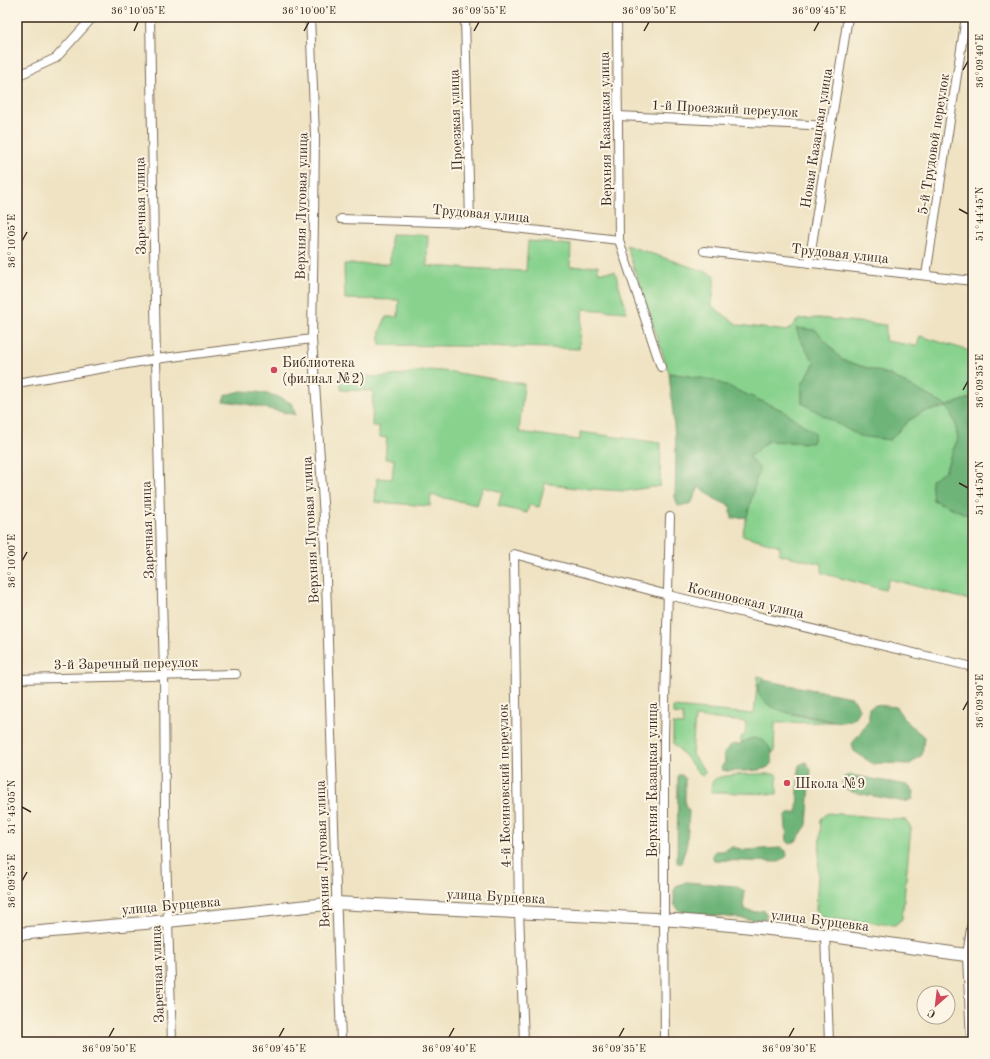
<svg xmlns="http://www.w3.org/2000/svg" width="990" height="1059" font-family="'Old Standard TT',serif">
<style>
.green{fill:#88d28e;stroke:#627e56;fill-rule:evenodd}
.forest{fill:#6eb479;stroke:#546f4c}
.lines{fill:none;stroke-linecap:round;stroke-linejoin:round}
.street-casing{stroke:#7a6b58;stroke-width:10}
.secondary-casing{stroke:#7a6b58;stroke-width:14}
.street{stroke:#fff;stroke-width:8}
.secondary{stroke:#fff;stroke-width:12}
.ticks{fill:none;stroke:#3b2a1e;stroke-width:1.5}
.poi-dot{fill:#d1495b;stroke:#fcf5e5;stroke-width:1.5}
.labels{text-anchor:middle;stroke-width:4;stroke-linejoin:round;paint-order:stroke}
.street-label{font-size:14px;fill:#3b2a1e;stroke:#fcf5e5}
.poi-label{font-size:14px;fill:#3b2a1e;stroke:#fcf5e5;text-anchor:start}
.neatline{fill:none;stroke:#3b2a1e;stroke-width:1.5}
.ticks-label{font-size:10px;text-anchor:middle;fill:#3b2a1e}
</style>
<rect width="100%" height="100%" fill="#fcf5e5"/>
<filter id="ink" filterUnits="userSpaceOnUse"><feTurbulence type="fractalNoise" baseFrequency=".025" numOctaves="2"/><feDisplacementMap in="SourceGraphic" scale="8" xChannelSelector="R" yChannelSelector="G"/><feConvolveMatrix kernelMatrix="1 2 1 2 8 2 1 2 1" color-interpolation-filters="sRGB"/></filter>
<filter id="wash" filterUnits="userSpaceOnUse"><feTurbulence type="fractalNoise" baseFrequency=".012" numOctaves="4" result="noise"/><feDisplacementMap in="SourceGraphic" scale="16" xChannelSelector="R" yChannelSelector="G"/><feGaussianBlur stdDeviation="0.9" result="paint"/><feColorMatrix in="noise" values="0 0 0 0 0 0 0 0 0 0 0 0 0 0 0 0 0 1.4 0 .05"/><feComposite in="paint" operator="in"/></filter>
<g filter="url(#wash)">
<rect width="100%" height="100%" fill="#efe3c3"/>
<g class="green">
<polygon points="391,234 428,235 427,266 526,271 528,241 571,245 570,267 598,266 598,272 615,272 627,312 583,309 579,349 519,347 380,345 380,331 386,317 398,317 399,300 345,299 344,264 390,264"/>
<path d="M626,245L715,275L712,306L738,325L787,331L799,319L819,318L886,325L885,341L917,346L920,336L973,352V397L947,406L955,422L958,439L950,457L946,470L933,500L973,517V601L889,579L885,590L822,573V564L779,554L780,546L742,535L759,468L749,457L768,441L812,443L782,410L713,380L669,373ZM816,330L842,360L890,375L946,406L923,412L908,421L890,440L859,435L802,403V384L815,363Z"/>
<polygon points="341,370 374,377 391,376 429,370 452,372 524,384 519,432 580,440 580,432 661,443 660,486 626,491 575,488 545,483 539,507 529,505 527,513 498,506 502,492 483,487 477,505 431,495 430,506 375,502 377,478 392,479 394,459 385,459 387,438 379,437 379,426 372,426 373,391 341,390"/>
<path d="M758,676L765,678C760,682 757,686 759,693C767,714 815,718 834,722L775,723L774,752H771C765,739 753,734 741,744V737L745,735L746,722L695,717L692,755L706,772L702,776L673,743V724L683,725V715L673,714V707L754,714Z"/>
<path d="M777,774V794L711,792C711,788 711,783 714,780C721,773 766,774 777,774Z"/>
<polygon points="828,813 906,820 911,828 902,919 895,925 824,918 816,910 821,819"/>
</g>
<g class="forest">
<polygon points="796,328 816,330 842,360 890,375 947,406 973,397 973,396 973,517 933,500 931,480 946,470 950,457 958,439 955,422 947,407 922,412 908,421 890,440 859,436 802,403 802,384 815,363 800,340"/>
<polygon points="669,373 713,380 782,410 815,433 812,443 768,441 749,457 759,468 747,517 732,518 730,506 715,499 699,487 691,504 678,506 675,497 676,446"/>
<path d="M241,391C261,392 273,393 291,403L296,415L246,404L223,401L226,395Z"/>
<path d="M763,680L851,697L856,702L859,709C855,719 852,721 842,722C831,721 821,719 811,717C795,714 766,711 759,694C757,688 758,684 763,680Z"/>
<polygon points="876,705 896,707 904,719 924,737 922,755 910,764 881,763 873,764 854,751 852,744 869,720 869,708"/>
<path d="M753,738C756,739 759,739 762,740C771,745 777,760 768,767C762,772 735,771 727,771L722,770L721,768L722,766L725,762L724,753L730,746L733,744L739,745L745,741Z"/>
<polygon points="806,762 811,770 807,825 796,841 790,844 787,841 785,816 788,813 797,813 799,765"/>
<polygon points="678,775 682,775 685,778 685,805 689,811 687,843 681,863 677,863"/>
<polygon points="850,775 907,785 914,791 913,799 905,802 852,792 845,788 842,783 844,777"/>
<polygon points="732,847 745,850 781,848 786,851 787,856 779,862 714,860 712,855 715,851 723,851"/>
<polygon points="686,882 736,886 745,892 743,905 745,910 757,912 764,910 767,915 764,919 757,920 682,912 677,908 674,904 674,890 677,886"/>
</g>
</g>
<g filter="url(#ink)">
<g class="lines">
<defs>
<g id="street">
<polyline points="150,17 156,359 164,675 165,810 168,921 172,1042"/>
<polyline points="310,17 315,135 314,218 312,339 324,518 341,1042"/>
<polyline points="465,17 470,223"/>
<polyline points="617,17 619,240 661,367"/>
<polyline points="17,76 56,58 93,17"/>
<polyline points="618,116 831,126"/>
<polyline points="341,219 470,223 619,240"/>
<polyline points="704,251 973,281"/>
<polyline points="809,263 848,17"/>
<polyline points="926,275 966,17"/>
<polyline points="17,383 156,359 312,339"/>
<polyline points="17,679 236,674"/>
<polyline points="825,935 829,1042"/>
<polyline points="524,1042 519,912 514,554 668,595 973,667"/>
<polyline points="665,1042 664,919 664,738 670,517"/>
<polyline points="971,1042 967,955 973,916"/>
</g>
<polyline id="secondary" points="17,934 168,921 336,903 675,920 742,926 825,935 973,956"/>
</defs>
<use href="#street" class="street-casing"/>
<use href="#secondary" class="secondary-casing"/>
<use href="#street" class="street"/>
<use href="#secondary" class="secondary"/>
</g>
</g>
<path class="ticks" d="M134,31L138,22M304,31L309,22M474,31L479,22M644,31L649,22M814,31L819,22M963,70L968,61M959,209L968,214M22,241L27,232M963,390L968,381M959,483L968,488M22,561L27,552M963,710L968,701M22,807L31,812M22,881L27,872M109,1037L114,1028M279,1037L284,1028M449,1037L454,1028M619,1037L624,1028M789,1037L794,1028"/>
<g class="poi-dot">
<circle cx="274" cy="370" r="4"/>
<circle cx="787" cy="783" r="4"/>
</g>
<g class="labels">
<g class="street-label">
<text transform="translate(725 108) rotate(3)" y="5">1-й Проезжий переулок</text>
<text transform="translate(455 120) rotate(-92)" y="5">Проезжая улица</text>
<text transform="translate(605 129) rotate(-91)" y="5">Верхняя Казацкая улица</text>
<text transform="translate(816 138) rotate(-81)" y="5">Новая Казацкая улица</text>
<text transform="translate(933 144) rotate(-81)" y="5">5-й Трудовой переулок</text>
<text transform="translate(140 206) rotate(-91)" y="5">Заречная улица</text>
<text transform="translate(301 206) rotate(-89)" y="5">Верхняя Луговая улица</text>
<text transform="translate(481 213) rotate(5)" y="5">Трудовая улица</text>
<text transform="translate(840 253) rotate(6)" y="5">Трудовая улица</text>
<text transform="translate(147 530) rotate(-92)" y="5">Заречная улица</text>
<text transform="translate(310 530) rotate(-93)" y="5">Верхняя Луговая улица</text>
<text transform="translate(746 600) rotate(13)" y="5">Косиновская улица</text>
<text transform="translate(126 663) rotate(-1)" y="5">3-й Заречный переулок</text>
<text transform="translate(652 780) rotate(-90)" y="5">Верхняя Казацкая улица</text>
<text transform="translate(504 786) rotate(-91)" y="5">4-й Косиновский переулок</text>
<text transform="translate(322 854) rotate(-92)" y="5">Верхняя Луговая улица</text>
<text transform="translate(496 896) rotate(3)" y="5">улица Бурцевка</text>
<text transform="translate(171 905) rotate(-5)" y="5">улица Бурцевка</text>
<text transform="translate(820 920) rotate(7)" y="5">улица Бурцевка</text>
<text transform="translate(157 974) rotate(-92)" y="5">Заречная улица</text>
</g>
<g class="poi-label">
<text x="282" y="367">Библиотека<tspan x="282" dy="16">(филиал №2)</tspan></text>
<text x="795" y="788">Школа №9</text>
</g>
</g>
<rect width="990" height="1059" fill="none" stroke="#fcf5e5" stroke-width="44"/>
<g transform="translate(936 1005) rotate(208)"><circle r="19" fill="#fcf5e5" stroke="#afa495"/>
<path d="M0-3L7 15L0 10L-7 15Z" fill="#d1495b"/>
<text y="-6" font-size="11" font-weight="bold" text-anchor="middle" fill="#3b2a1e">С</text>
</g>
<rect x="22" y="22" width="946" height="1015" class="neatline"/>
<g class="ticks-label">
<text x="138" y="14">36°10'05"E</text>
<text x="309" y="14">36°10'00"E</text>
<text x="479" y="14">36°09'55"E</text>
<text x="649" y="14">36°09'50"E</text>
<text x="819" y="14">36°09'45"E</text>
<text transform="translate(979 61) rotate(-90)" y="4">36°09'40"E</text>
<text transform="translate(979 214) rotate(-90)" y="4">51°44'45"N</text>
<text transform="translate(11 241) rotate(-90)" y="4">36°10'05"E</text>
<text transform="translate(979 381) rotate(-90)" y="4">36°09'35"E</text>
<text transform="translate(979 488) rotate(-90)" y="4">51°44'50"N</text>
<text transform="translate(11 561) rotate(-90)" y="4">36°10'00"E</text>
<text transform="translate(979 701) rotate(-90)" y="4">36°09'30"E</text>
<text transform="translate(11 807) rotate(-90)" y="4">51°45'05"N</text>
<text transform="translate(11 881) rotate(-90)" y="4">36°09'55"E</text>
<text x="109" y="1052">36°09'50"E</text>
<text x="279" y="1052">36°09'45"E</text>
<text x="449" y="1052">36°09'40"E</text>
<text x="619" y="1052">36°09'35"E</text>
<text x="789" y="1052">36°09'30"E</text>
</g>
</svg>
